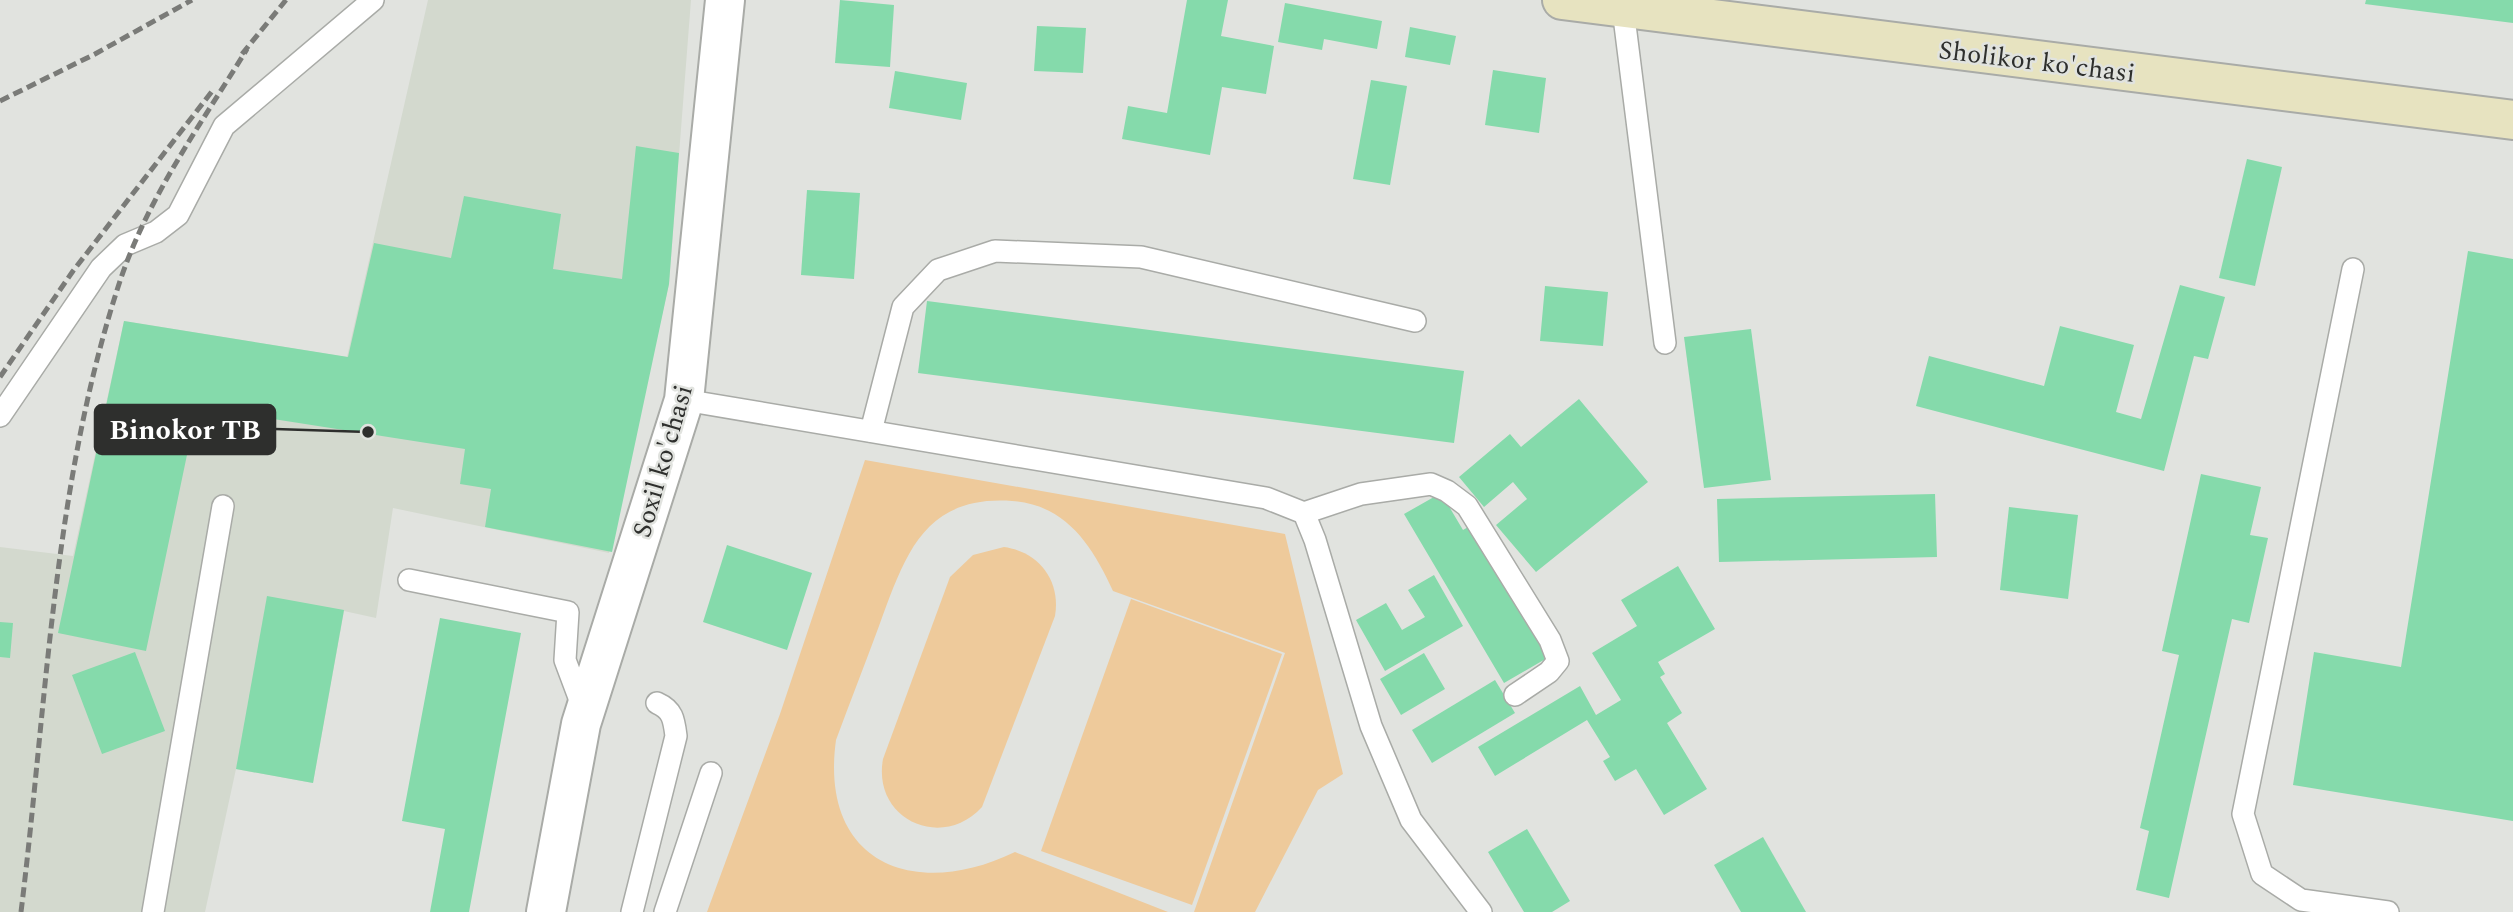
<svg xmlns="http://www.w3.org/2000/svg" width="2513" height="912" font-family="Spectral,serif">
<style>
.built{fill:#d3d9ce}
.green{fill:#eeca9b}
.building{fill:#85daab}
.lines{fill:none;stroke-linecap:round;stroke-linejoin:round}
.lane-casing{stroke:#a9aba7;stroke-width:24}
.street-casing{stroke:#a9aba7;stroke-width:42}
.secondary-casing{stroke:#a9aba7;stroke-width:42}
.lane{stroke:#fff;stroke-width:21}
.street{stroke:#fff;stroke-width:38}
.secondary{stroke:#e7e3c0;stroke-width:38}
.rail{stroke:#7a7b78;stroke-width:5;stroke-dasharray:10 5;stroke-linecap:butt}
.labels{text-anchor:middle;stroke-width:5;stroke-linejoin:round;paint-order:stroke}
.street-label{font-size:26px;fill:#2e2f2d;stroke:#e1e3df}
.leader{fill:none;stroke:#2e2f2d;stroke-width:2.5}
.callout-dot{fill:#2e2f2d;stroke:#e1e3df;stroke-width:2.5}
.callout{fill:#2e2f2d;stroke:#2e2f2d;stroke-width:2.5}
.callout-label{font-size:28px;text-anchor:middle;font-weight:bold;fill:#fff}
</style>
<rect width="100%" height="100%" fill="#e1e3df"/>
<polygon class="built" points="428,0 691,0 669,284 609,553 393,508 376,618 344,611 313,783 236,769 205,912 0,912 0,547 73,556 124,321 347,357"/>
<g class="green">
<path d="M865,460L1285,534L1343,774L1318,790L1255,912H1194L1285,653L1113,591C1092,545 1066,505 1012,501C923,495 905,556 879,626C865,664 850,702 836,740C819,863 914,901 1015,852L1168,912H707L780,714Z"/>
<path d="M1004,547C1039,552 1061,581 1055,616L982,807C942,851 872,820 883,759L950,577L973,555Z"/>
<polygon points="1131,599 1282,654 1192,905 1041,851"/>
</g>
<g class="building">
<polygon points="840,0 894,5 890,67 835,63"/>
<polygon points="1187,0 1228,0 1221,36 1274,46 1266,94 1222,87 1210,155 1122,139 1128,106 1167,113"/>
<polygon points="2366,0 2513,0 2513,23 2365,4"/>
<polygon points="1285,3 1382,21 1377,49 1324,39 1322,50 1278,42"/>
<polygon points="1037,26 1086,28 1083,73 1034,71"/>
<polygon points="1410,27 1456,36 1450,65 1405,57"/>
<polygon points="1493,70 1546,78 1539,133 1485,125"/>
<polygon points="895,71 967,83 961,120 889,108"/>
<polygon points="1371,80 1407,86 1390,185 1353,179"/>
<polygon points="636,146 679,153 669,284 612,552 485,527 491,489 460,484 465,449 197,407 146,651 58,633 124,321 348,357 374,243 451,258 464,196 561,214 553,269 622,279"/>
<polygon points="2247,159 2282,167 2255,286 2219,278"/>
<polygon points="807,190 860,193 854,279 801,275"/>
<polygon points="2468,251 2513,259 2513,821 2293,785 2314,652 2401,667"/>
<polygon points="2180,285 2225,297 2208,359 2194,356 2164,471 1916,406 1929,356 2044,386 2060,326 2134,345 2116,412 2141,419"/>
<polygon points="1545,286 1608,292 1603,346 1540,341"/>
<polygon points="927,301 1464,371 1454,443 918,373"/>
<polygon points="1751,329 1771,480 1704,488 1684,337"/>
<polygon points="1579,399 1648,482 1536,572 1496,525 1527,499 1513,482 1484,507 1459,477 1510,434 1521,447"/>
<polygon points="2201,474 2261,487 2250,535 2268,538 2249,623 2232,619 2169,898 2136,890 2149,831 2140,828 2179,655 2162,651"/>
<polygon points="1441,493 1463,530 1477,522 1554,654 1504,683 1404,514"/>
<polygon points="1935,494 1937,557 1719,562 1717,499"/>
<polygon points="2009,507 2078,515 2068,599 2000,590"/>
<polygon points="727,545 812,573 787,650 703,622"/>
<polygon points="1678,566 1715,629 1658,662 1665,674 1660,677 1682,713 1667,723 1707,789 1664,815 1636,769 1615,781 1603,761 1610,757 1587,720 1495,776 1478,747 1580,686 1596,715 1621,700 1592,653 1637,626 1621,600"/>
<polygon points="1434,575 1463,626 1385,671 1356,620 1386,603 1402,630 1425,617 1408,590"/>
<polygon points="267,596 344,610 313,783 236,769"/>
<polygon points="440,618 521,633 469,912 430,912 445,829 402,821"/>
<polygon points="0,622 13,623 10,658 0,657"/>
<polygon points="135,652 165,731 102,754 72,675"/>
<polygon points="1424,653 1445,689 1401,715 1380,679"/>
<polygon points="1495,680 1515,713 1432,763 1412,730"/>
<polygon points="1527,829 1570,901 1552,912 1524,912 1488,852"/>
<polygon points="1763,837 1806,912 1741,912 1714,865"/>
</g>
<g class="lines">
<defs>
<g id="lane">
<polyline points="1623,9 1665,343"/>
<polyline points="2353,269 2243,814 2262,874 2301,900 2388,912"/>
<polyline points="684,400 1266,498 1304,513 1315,540 1371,726 1411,820 1481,912"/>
<polyline points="0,416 101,268 125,245 156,232 178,215 224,126 373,0"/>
<polyline points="871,431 903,307 938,270 995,251 1141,257 1415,321"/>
<polyline points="1304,513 1361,494 1431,484 1447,491 1467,506 1550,640 1558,661 1549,672 1515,695"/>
<polyline points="409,580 568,612 565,660 583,708"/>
<polyline points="153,912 223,506"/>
<path d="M632,912L676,736C674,720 673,710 657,703"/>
<polyline points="665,912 711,773"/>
</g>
<polyline id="street" points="546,912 581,724 684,400 725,0"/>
<polyline id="secondary" points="1562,0 2513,120"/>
</defs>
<use href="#lane" class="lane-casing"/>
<use href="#street" class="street-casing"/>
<use href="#secondary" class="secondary-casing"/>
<use href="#lane" class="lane"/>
<use href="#street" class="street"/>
<use href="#secondary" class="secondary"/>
<g class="rail">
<polyline points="242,54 286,0"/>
<polyline points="0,101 95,54 192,0"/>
<polyline points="0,377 73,271 213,90"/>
<path d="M21,912C47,702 53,484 120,281C148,197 201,124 247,49"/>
</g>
</g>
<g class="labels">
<g class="street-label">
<text transform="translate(2037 61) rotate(7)" y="9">Sholikor ko'chasi</text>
<text transform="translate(662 461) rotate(-74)" y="9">Soxil ko'chasi</text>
</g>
</g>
<path class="leader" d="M368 432L275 429"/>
<circle class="callout-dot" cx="368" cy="432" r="7"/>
<rect class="callout" x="95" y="405" width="180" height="49" rx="7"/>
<g class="callout-label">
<text x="185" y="439">Binokor TB</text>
</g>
</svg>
